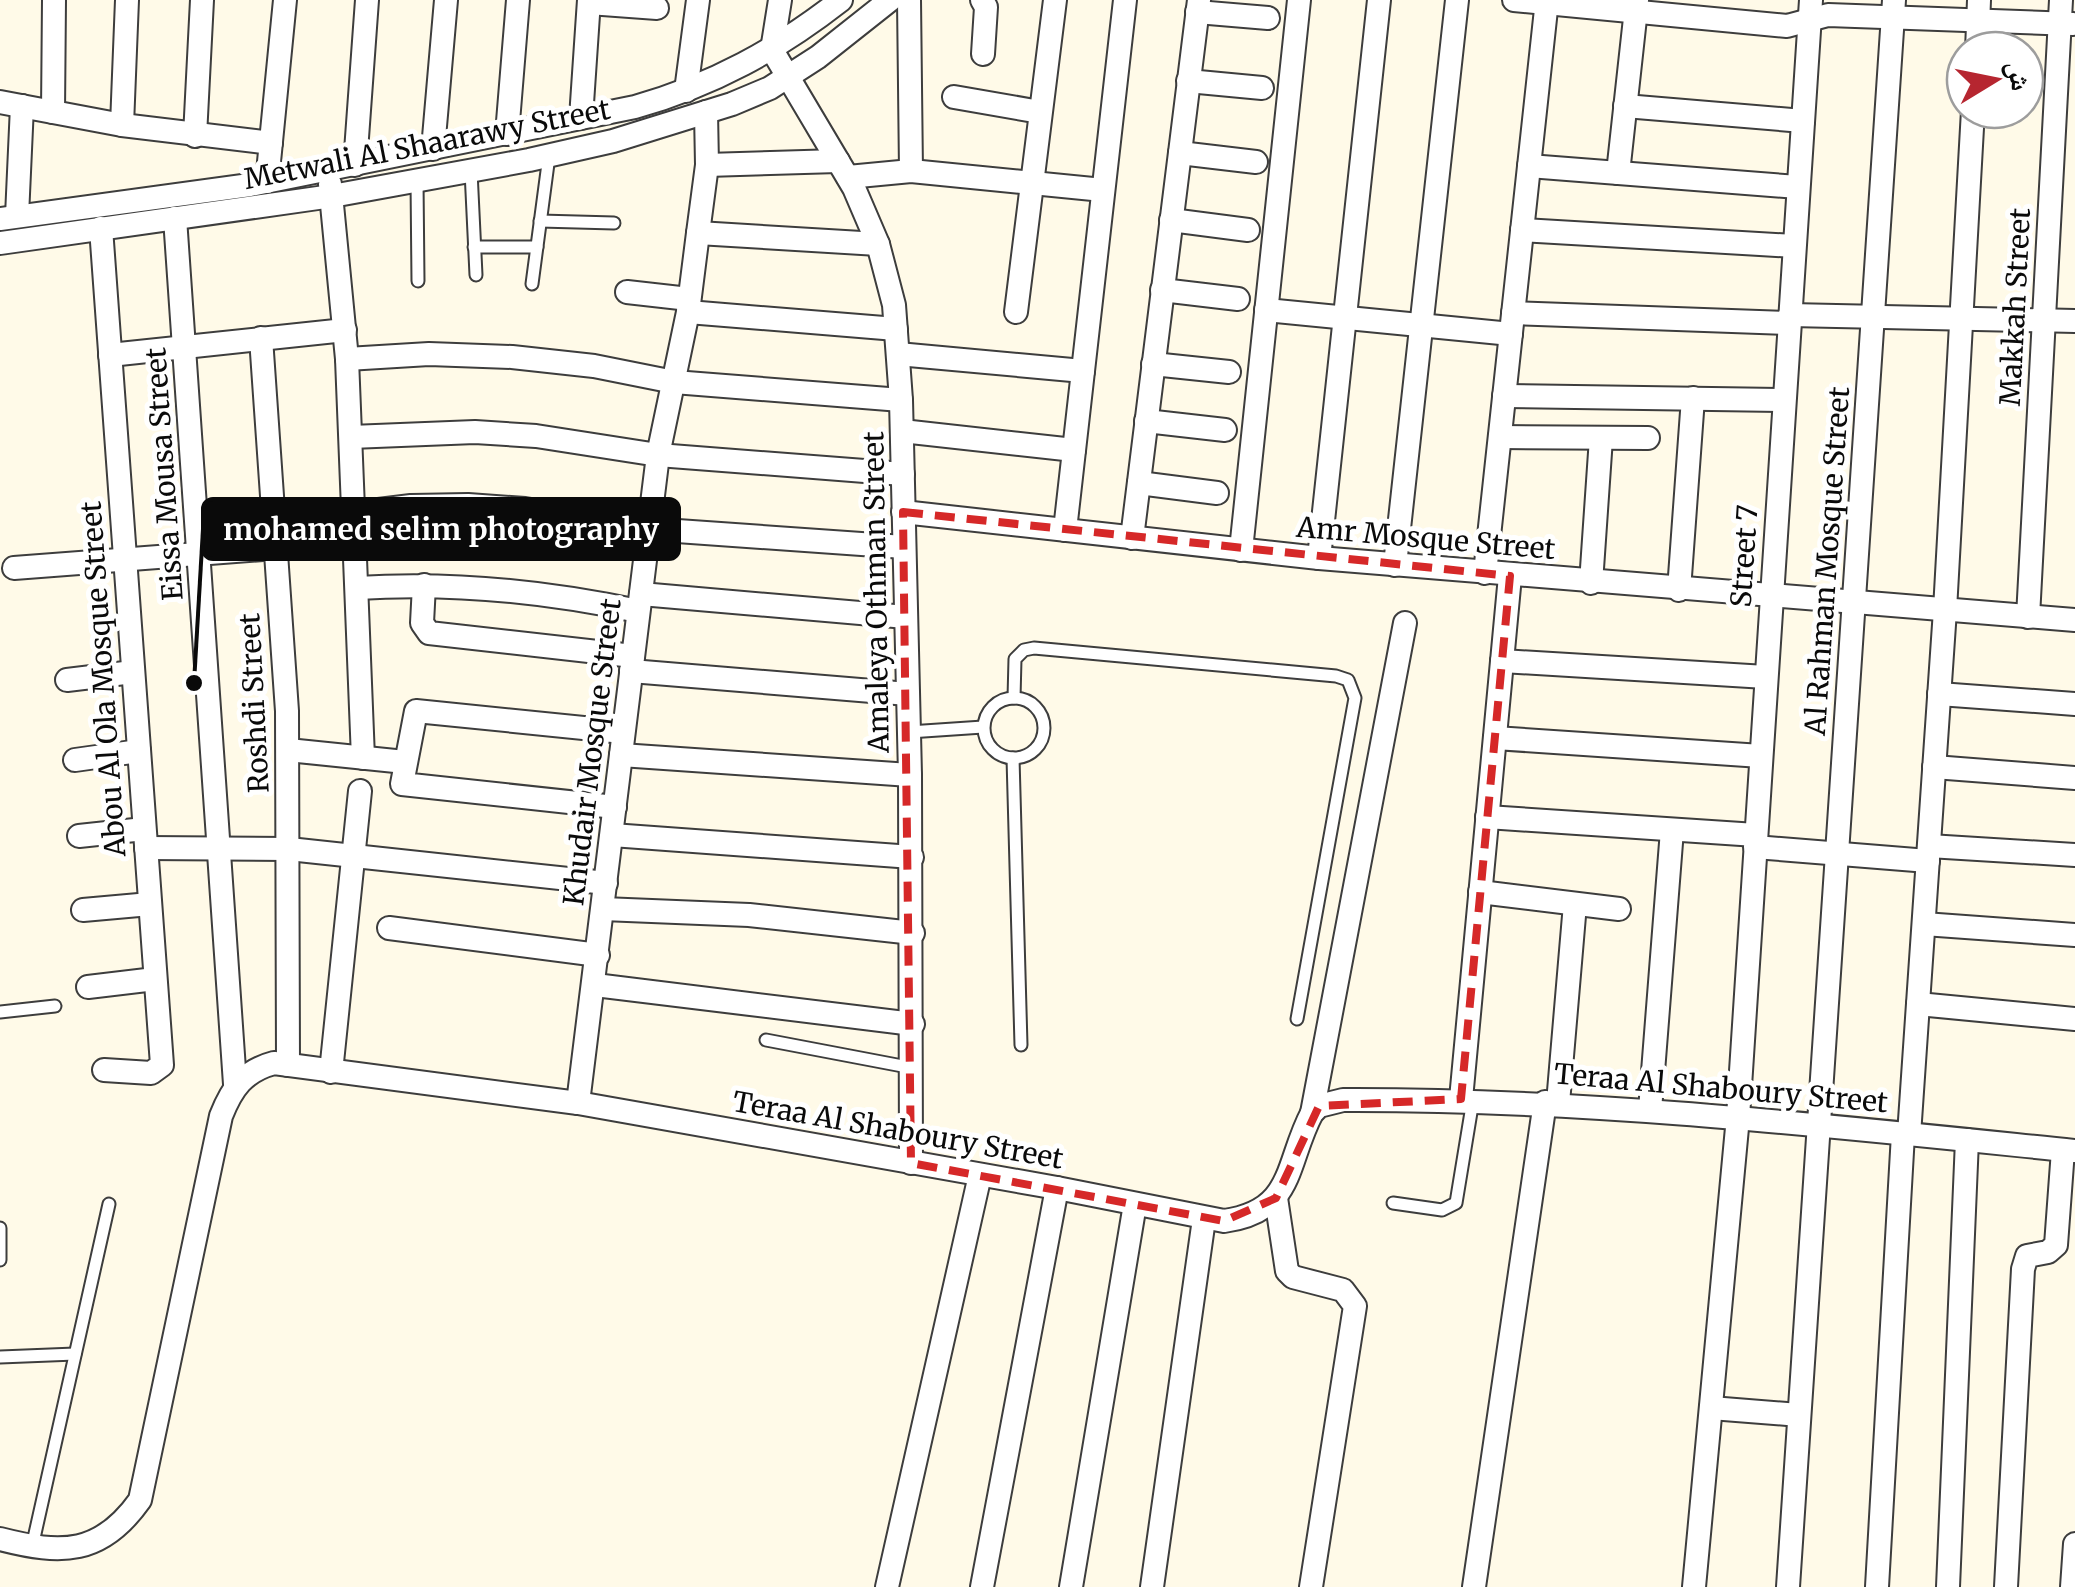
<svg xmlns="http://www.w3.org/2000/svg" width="2075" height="1587" font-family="Merriweather,'Noto Naskh Arabic',serif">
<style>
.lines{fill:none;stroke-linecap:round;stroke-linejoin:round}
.lane-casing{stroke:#3d3d3d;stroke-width:15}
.street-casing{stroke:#3d3d3d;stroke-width:26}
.lane{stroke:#fff;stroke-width:11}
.street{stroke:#fff;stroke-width:22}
.marked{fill:none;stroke:#d62828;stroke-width:8;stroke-dasharray:20 12;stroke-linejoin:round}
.labels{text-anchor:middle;stroke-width:10;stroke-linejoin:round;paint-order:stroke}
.street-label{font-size:28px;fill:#0a0a0a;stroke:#fff}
.leader{fill:none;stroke:#0a0a0a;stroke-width:4}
.callout-dot{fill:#0a0a0a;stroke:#fff;stroke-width:4}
.callout{fill:#0a0a0a;stroke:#0a0a0a;stroke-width:4}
.callout-label{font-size:30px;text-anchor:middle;font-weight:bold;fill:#fff}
</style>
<rect width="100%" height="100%" fill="#fffae8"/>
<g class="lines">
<defs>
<g id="lane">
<polyline points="471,171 476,275"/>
<polyline points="417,181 418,281"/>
<polyline points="540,221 614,223"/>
<polyline points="474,247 537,247"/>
<polyline points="532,284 549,156"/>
<polyline points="1014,698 1015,659 1024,650 1034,648 1336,676 1348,680 1355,698 1297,1019"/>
<circle cx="1014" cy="728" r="30"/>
<polyline points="909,732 983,727"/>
<polyline points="1013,758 1021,1045"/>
<polyline points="0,1012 55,1006"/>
<polyline points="766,1040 913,1068"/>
<polyline points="1393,1203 1442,1210 1456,1203 1473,1100"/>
<polyline points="0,1228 0,1260"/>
<polyline points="0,1357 75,1354"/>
<polyline points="32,1547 109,1204"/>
</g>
<g id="street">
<polyline points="780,0 772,50 854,188 878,244 894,305 901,400 910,775 911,1163"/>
<polyline points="909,0 911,171"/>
<polyline points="982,0 986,7 983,54"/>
<polyline points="1514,0 1787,26 1828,15 2073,24"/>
<polyline points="589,3 657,8"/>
<polyline points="1197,12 1268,18"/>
<polyline points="1977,50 1979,0"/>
<polyline points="1188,81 1262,88"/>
<polyline points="686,91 698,0"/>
<polyline points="954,97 1040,112"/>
<polyline points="0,102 122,125 271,143"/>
<polyline points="1625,106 1803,121"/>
<polyline points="53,112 54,0"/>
<polyline points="581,118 589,0"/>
<polyline points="122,125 127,0"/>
<polyline points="507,134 518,0"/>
<polyline points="195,136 202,0"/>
<polyline points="433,149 446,0"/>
<polyline points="1180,153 1256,162"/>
<polyline points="355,165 367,0"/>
<polyline points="707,165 838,161"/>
<polyline points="1529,166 1798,187"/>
<polyline points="1618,173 1637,0"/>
<polyline points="848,177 911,171 1103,190"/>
<polyline points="267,182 285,0"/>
<polyline points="330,184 347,359 363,758"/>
<polyline points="17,216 22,106"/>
<polyline points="175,218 235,1084"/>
<path d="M0,219L250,185L635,107C713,85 777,50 841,0"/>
<polyline points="1171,220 1248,230"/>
<polyline points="101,228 162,1065 151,1073 104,1070"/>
<polyline points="1522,230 1794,246"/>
<polyline points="698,233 878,244"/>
<polyline points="0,243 332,196 529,160 613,141 732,104 770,88 818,57 890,0"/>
<polyline points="1162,290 1238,299"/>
<polyline points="627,292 689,299"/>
<polyline points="1266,310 1511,334"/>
<polyline points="688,312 896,329"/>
<polyline points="1016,312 1055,0"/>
<polyline points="1513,313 1789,323"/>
<polyline points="1790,315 2075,321"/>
<polyline points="261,338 287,711 288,1065"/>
<polyline points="898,354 1083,371"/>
<polyline points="110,355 345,330"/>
<polyline points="347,359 429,354 512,357 594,366 674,382 901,400"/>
<polyline points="1153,364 1229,372"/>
<polyline points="1504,396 1784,400"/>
<polyline points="1146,421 1225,430"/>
<polyline points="902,431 1074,450"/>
<polyline points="351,437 475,432 536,436 658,455 903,474"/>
<polyline points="1500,437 1648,438"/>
<polyline points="1139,483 1217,493"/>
<polyline points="903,512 1319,558 2075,620"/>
<polyline points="354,513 411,506 468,505 525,509 649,529 904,547"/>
<polyline points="1065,530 1125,0"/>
<polyline points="1132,538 1199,0"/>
<polyline points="1241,550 1299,0"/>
<polyline points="1319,558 1379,0"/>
<polyline points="1395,565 1457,0"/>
<polyline points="14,568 355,542"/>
<polyline points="1485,573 1547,0"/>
<polyline points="1591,583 1601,438"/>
<polyline points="424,585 422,623 429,633 633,656"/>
<path d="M357,588C453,582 544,591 638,611"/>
<polyline points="1679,590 1693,398"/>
<polyline points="641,594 906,617"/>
<polyline points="2028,617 2061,0"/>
<polyline points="1502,661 1766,677"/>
<polyline points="631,671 908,694"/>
<polyline points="67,680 133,672"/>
<polyline points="1939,694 2075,704"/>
<polyline points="1495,738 1761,756"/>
<polyline points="288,750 405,762"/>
<polyline points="621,755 910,775"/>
<polyline points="75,760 139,751"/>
<polyline points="1934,767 2075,778"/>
<polyline points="615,807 402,784 416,711 623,732"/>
<polyline points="1487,817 1756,835"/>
<polyline points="612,835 912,857"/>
<polyline points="79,836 144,829"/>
<polyline points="1929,846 2075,855"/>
<polyline points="1755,847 1928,861"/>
<polyline points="146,848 289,849 606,883"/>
<polyline points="1480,892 1619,909"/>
<polyline points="603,909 749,915 913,933"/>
<polyline points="83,910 150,904"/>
<polyline points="1924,924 2075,935"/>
<polyline points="389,928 598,955"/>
<polyline points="595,985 913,1024"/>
<polyline points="88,987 155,979"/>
<polyline points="1918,1004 2075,1019"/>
<polyline points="331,1072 360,791"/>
<polyline points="1461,1099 1510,576"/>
<polyline points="578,1103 658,455 688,312 698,233 707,165 706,112"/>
<polyline points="1558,1103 1575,904"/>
<polyline points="1650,1110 1672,830"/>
<polyline points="1312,1113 1405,623"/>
<polyline points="1909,1135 1945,610 1973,110"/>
<polyline points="1276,1198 1287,1271 1293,1277 1343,1290 1355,1306 1311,1587"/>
<polyline points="1711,1408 1799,1415"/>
<path d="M0,1539C62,1555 101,1555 140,1500L221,1116C232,1088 244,1071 274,1063L578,1103L1057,1188L1224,1221C1295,1211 1285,1164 1312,1113L1319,1106L1343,1100C1590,1099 1830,1126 2075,1151"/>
<polyline points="887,1587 980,1175"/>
<polyline points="982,1587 1057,1188"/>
<polyline points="1071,1587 1135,1204"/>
<polyline points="1152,1587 1204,1219"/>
<polyline points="1474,1587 1545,1102"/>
<polyline points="1694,1587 1738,1117 1811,0"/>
<polyline points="1788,1587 1894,0"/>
<polyline points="1877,1587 1903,1134"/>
<polyline points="1948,1587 1967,1140"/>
<polyline points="2006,1587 2023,1269 2027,1256 2048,1252 2056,1245 2063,1150"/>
<polyline points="2072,1587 2075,1544"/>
</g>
</defs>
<use href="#lane" class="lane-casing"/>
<use href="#street" class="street-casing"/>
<use href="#lane" class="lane"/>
<use href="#street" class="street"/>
</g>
<path class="marked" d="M903,512L1510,576L1461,1099L1319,1106L1276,1198L1224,1221L911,1163Z"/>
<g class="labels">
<g class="street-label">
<text transform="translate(427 144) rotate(-11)" y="10">Metwali Al Shaarawy Street</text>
<text transform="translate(2015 307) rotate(-87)" y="10">Makkah Street</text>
<text transform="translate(164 474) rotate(-94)" y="10">Eissa Mousa Street</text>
<text transform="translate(1426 538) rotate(5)" y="10">Amr Mosque Street</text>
<text transform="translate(1744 556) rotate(-86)" y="10">Street 7</text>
<text transform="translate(1827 561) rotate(-86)" y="10">Al Rahman Mosque Street</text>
<text transform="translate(876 592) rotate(-91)" y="10">Amaleya Othman Street</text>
<text transform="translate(103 679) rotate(-94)" y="10">Abou Al Ola Mosque Street</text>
<text transform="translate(254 703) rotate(-93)" y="10">Roshdi Street</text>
<text transform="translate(592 752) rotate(-83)" y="10">Khudair Mosque Street</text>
<text transform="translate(1721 1088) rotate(5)" y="10">Teraa Al Shaboury Street</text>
<text transform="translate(898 1130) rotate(10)" y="10">Teraa Al Shaboury Street</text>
</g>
</g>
<path class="leader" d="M194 683L203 529"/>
<circle class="callout-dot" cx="194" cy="683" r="10"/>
<rect class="callout" x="203" y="499" width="476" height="60" rx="10"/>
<g class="callout-label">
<text x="441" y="540">mohamed selim photography</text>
</g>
<g transform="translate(1995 80) rotate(80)"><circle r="48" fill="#ffffff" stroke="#9d9d9d" stroke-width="2.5"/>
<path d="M0-8L18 38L0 25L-18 38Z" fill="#b62630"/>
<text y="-15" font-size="28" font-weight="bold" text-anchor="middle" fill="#0a0a0a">ش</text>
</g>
</svg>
